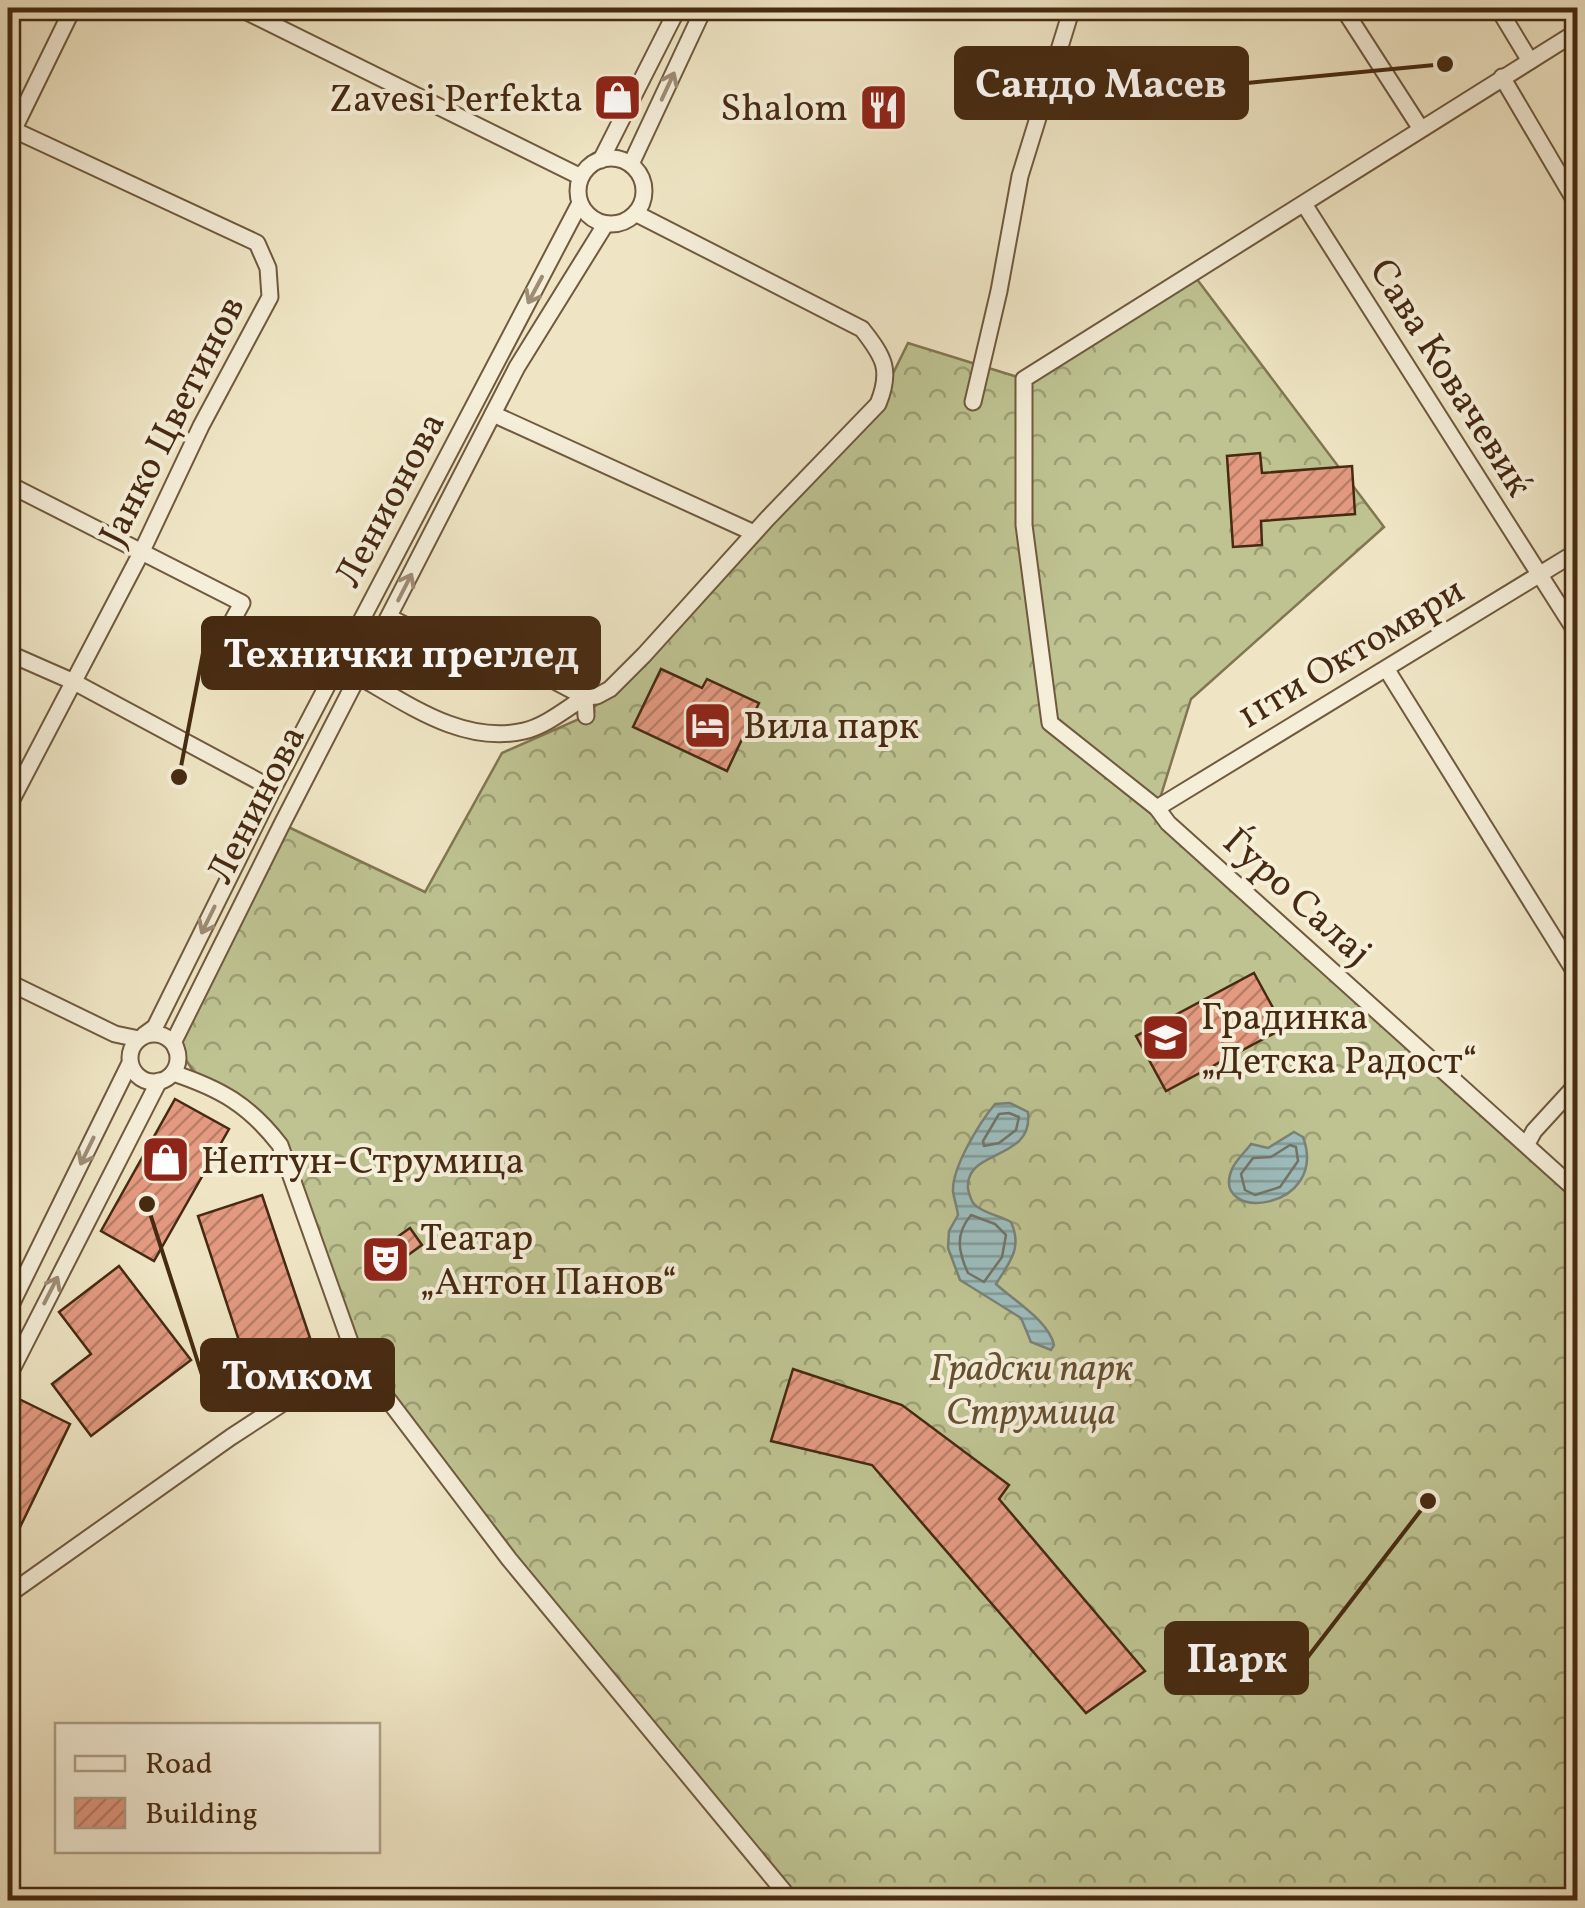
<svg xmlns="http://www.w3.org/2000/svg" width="1585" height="1908" font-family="Vollkorn,serif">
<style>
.forest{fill:url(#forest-crowns);stroke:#827651;stroke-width:2.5}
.water{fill:url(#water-rules);stroke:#7a8278;stroke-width:2.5}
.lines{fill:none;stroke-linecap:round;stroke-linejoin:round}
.shore{stroke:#727467;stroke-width:2.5}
.building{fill:url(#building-hatch);stroke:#462a11;stroke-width:2.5}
.street-casing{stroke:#70593e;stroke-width:19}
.street{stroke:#f5eed9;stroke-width:15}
.oneway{stroke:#9e8c75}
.labels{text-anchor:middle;stroke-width:8;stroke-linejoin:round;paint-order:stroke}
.poi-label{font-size:38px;fill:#462a11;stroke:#f5eed9;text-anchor:start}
.street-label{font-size:38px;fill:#462a11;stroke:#f5eed9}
.park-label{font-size:38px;font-style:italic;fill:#645031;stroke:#f5eed9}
.leader{fill:none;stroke:#462a11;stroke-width:4}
.callout-dot{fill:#462a11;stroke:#f5eed9;stroke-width:4}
.callout{fill:#462a11;stroke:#462a11;stroke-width:4}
.callout-label{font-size:40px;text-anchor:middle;font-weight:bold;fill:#fff}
</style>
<defs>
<pattern id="forest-crowns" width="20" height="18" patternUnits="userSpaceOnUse" patternTransform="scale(2.5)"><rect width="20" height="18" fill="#bec391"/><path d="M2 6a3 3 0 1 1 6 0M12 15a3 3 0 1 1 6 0" fill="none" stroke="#9c9f75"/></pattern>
<pattern id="water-rules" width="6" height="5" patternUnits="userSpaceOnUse" patternTransform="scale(2.5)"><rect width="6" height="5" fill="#9dbdbd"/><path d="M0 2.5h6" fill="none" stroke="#829a98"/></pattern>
<pattern id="building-hatch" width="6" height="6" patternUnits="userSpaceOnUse" patternTransform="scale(2.5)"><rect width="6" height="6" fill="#e39a81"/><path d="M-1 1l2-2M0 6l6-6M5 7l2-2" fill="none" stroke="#ba7e68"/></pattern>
</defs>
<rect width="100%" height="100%" fill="#efe5c4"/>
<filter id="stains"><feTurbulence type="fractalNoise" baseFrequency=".002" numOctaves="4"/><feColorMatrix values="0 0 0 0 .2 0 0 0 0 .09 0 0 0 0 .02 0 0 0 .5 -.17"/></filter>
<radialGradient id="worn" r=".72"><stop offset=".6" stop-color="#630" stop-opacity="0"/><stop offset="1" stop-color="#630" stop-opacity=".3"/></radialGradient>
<polygon class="forest" points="1193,274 1384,527 1191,699 1157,808 1577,1192 1577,1900 791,1900 355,1356 280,1145 200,1082 174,1041 282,824 425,892 502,753 586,716 878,404 908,343 1024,379"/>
<g class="water">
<path d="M1010,1103L1028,1112C1034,1162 964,1148 968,1189C969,1193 971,1201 974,1204C982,1213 1001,1216 1011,1222C1023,1248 1009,1263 996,1284C1013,1300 1049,1321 1054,1345L1051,1350L1031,1342L1021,1318L960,1280L948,1248L949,1231L958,1215C957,1207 954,1199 953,1191C952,1167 980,1122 995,1104Z"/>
<path d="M1294,1132L1303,1137C1330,1211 1209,1224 1232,1169C1236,1160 1246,1151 1251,1144L1268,1148Z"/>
</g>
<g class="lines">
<g class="shore">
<polygon points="1009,1113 1019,1117 1016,1130 999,1143 984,1146 983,1141 999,1114"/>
<polygon points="1290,1145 1296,1147 1298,1161 1280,1187 1255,1195 1245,1190 1241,1174 1253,1158 1271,1157"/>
<path d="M971,1215L995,1224L1006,1235L1002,1257L984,1282L968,1273C958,1251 955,1234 971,1215Z"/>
</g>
</g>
<g class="building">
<polygon points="1260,453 1262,473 1352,466 1355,514 1261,521 1262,545 1233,547 1227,456"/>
<polygon points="661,669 702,688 707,679 759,703 727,771 633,727"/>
<polygon points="1254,973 1284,1028 1166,1091 1136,1036"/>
<polygon points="175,1099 229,1129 154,1261 101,1231"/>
<polygon points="262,1195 310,1338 245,1359 198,1216"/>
<polygon points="410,1228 422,1245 386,1271 373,1254"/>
<polygon points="119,1266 191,1360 91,1436 52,1384 91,1354 59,1312"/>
<polygon points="793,1369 902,1405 1009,1485 999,1499 1145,1671 1086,1713 872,1465 771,1441"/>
<polygon points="15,1397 70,1424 8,1552 8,1411"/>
</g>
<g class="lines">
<defs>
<g id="street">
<polyline points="239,8 581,177"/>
<polyline points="1343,8 1421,129"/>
<polyline points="1498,8 1530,61"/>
<polyline points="1578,31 1024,379 1024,525 1050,723 1157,808 1168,823 1578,1192"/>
<polyline points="1502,77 1578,206"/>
<polyline points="8,141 73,8"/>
<circle cx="611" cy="191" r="33"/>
<polyline points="601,160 678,8"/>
<polyline points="631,164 704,8"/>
<polyline points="1304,204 1578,635"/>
<polyline points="973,402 999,291 1020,176 1072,8"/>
<polyline points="493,414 754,533"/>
<polyline points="8,484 242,603 211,660"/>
<path d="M389,617L434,640L488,646L585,697L597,696L610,689L644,655L767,519L878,404C892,370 884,357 862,329L637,214"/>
<polyline points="8,653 74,682 273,789"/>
<polyline points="1387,670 1578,977"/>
<path d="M358,676C408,704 463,745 524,731C546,726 567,708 585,697L586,716"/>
<polyline points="8,807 141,553 201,426 270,297 268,268 257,243 14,130"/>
<polyline points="1157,808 1578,551"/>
<polyline points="8,982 115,1034 139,1039"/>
<circle cx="154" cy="1058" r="24"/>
<polyline points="144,1035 155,1027 273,789 580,203"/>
<polyline points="176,1049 174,1041 282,824 517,367 605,225"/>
<path d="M173,1073C221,1089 249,1105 280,1145L355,1356L509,1559L791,1900"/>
<polyline points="1527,1144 1534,1131 1578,1083"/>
<polyline points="8,1311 130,1063"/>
<polyline points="8,1377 159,1081"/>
<polyline points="8,1595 231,1437 355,1356"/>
</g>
</defs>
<use href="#street" class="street-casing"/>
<use href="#street" class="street"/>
</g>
<defs><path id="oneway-shaft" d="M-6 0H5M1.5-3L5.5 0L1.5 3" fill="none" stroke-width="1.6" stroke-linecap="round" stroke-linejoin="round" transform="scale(2.5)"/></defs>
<g class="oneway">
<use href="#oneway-shaft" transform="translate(668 86) rotate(-65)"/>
<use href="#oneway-shaft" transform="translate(535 290) rotate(118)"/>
<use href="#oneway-shaft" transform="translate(405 587) rotate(-63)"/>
<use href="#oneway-shaft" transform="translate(208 920) rotate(116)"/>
<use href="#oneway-shaft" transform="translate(87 1151) rotate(116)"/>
<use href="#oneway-shaft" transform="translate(51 1290) rotate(-63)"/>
</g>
<defs>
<symbol id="shop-square" viewBox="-11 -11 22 22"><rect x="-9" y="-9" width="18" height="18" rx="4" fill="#8f2418" stroke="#f5eed9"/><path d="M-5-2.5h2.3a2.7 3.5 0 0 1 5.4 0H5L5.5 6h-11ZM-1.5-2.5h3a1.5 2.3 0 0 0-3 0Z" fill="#fff"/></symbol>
<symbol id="restaurant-square" viewBox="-11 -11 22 22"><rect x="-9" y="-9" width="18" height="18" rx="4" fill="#8f2418" stroke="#f5eed9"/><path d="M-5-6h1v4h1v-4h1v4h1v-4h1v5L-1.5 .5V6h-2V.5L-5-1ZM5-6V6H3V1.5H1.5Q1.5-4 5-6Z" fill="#fff"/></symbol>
<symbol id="hotel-square" viewBox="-11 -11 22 22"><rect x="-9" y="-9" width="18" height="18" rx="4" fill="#8f2418" stroke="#f5eed9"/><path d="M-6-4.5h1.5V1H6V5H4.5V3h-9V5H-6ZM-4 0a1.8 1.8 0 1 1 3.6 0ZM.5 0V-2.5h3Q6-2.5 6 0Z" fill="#fff"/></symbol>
<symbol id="school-square" viewBox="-11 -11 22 22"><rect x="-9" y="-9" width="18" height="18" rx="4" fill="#8f2418" stroke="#f5eed9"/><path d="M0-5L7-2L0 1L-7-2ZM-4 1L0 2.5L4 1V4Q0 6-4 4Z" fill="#fff"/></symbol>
<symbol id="theatre-square" viewBox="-11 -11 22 22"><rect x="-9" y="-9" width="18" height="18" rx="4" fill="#8f2418" stroke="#f5eed9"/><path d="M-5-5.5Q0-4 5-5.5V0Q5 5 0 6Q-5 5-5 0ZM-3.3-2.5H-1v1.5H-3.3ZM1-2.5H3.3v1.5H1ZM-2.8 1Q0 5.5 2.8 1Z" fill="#fff"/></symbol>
</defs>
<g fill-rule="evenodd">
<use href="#shop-square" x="590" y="70" width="55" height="55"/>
<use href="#restaurant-square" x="856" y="80" width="55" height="55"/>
<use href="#hotel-square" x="680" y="698" width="55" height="55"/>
<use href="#school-square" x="1138" y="1010" width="55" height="55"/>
<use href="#shop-square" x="138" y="1132" width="55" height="55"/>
<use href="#theatre-square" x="358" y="1232" width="55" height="55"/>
</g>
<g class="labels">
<g class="poi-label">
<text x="583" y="111" text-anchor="end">Zavesi Perfekta</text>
<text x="848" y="120" text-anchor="end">Shalom</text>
<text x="743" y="738">Вила парк</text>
<text x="1201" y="1029">Градинка<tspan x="1201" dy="44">„Детска Радост“</tspan></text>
<text x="201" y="1173">Нептун-Струмица</text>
<text x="420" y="1250">Театар<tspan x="420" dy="44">„Антон Панов“</tspan></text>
</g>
<g class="street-label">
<text transform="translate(1452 377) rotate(58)" y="13">Сава Ковачевиќ</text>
<text transform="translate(171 420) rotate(-63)" y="13">Јанко Цветинов</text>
<text transform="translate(389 499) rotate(-62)" y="13">Ленионова</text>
<text transform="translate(1350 652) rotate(-31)" y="13">11ти Октомври</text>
<text transform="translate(255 804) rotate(-63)" y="13">Ленинова</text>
<text transform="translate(1298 896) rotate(42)" y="13">Ѓуро Салај</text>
</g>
<g class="park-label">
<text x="1031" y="1380">Градски парк<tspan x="1031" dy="44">Струмица</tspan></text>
</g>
</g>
<path class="leader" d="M1445 64L1247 83M179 777L203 653M147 1204L202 1375M1428 1501L1307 1658"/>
<g class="callout-dot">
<circle cx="1445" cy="64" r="10"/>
<circle cx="179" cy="777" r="10"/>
<circle cx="147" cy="1204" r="10"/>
<circle cx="1428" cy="1501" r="10"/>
</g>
<g class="callout">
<rect x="956" y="48" width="291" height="70" rx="10"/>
<rect x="203" y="618" width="396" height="70" rx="10"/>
<rect x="202" y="1340" width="191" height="70" rx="10"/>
<rect x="1166" y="1623" width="141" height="70" rx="10"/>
</g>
<g class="callout-label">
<text x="1101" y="97">Сандо Масев</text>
<text x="401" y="667">Технички преглед</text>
<text x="297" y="1389">Томком</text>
<text x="1237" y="1672">Парк</text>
</g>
<rect width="1585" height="1908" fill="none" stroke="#efe5c4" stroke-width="40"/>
<rect x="10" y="10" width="1565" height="1888" fill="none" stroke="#462a11" stroke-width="5"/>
<rect x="20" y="20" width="1545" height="1868" fill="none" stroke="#462a11" stroke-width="2.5"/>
<rect x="55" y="1723" width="325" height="130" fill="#f5eed9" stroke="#afa089" stroke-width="2.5"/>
<rect x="75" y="1756" width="50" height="15" fill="#f5eed9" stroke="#afa089" stroke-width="2.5"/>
<text x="145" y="1773" font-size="30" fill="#462a11">Road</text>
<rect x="75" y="1798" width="50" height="30" fill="url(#building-hatch)" stroke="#afa089" stroke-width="2.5"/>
<text x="145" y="1823" font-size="30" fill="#462a11">Building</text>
<rect width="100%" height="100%" filter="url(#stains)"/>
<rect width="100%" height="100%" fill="url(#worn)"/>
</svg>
